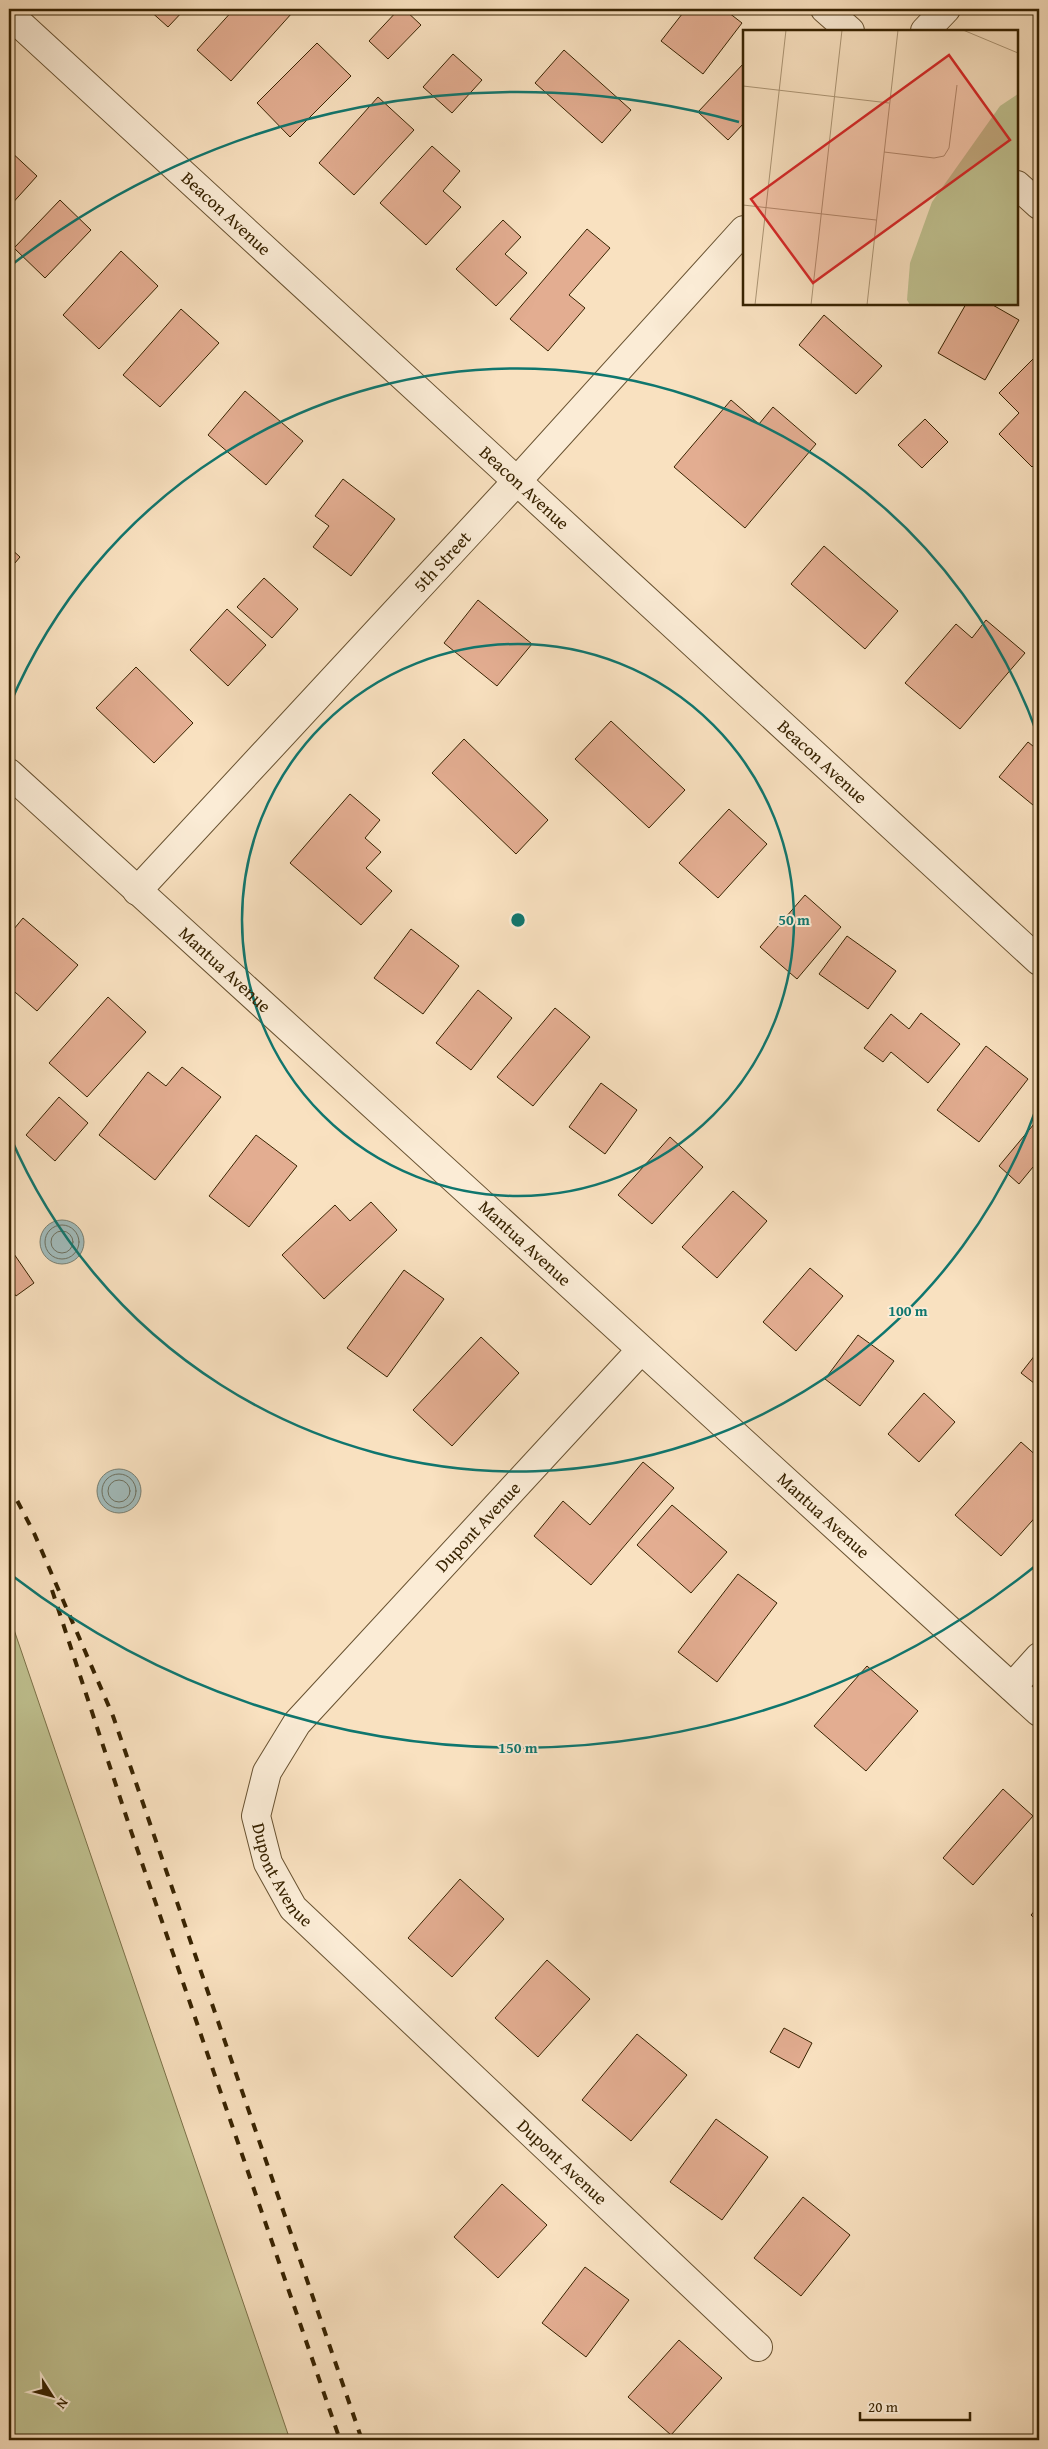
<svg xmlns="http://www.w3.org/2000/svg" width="1048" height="2449" font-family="'Gentium Book Plus',serif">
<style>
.green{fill:#c0c291;stroke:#7c7249}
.water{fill:#a1bbbb;stroke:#777e71}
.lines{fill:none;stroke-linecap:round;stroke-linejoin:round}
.shore{stroke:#6c6f5e;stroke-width:1}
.building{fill:#e3ad91;stroke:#382301}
.street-casing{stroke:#685231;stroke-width:30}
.street{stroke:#fbecd6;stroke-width:28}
.rail{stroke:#382301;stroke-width:4;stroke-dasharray:9 9;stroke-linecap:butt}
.ring{fill:none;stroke:#0f766e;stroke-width:2.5}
.labels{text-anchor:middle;stroke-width:4;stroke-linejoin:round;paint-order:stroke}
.street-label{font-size:18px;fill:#382301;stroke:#fbecd6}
.inset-road{fill:none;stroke:#ac9574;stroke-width:1}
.view{fill:#d62828;fill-opacity:0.15;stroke:#d62828;stroke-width:2.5}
.inset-edge{fill:none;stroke:#382301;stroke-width:2.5}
.centre{fill:#0f766e;stroke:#fbecd6;stroke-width:2.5}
.ring-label{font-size:15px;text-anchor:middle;font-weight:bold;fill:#0f766e;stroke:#fbecd6;stroke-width:4;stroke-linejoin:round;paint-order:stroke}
</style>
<rect width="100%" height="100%" fill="#f9e1c0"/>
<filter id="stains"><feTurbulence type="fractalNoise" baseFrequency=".004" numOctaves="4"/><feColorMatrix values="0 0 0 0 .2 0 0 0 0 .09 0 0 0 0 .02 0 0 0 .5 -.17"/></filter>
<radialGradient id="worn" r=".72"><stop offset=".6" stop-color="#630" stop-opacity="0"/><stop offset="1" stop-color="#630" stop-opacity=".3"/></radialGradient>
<polygon class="green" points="9,1615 290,2440 9,2440"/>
<g class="water">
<circle cx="62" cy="1242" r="22"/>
<circle cx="119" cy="1491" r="22"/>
</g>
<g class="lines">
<g class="shore">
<circle cx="62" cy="1242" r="17"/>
<circle cx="62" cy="1242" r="11"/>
<circle cx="119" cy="1491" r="17"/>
<circle cx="119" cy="1491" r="11"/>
</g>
</g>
<g class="building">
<polygon points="148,9 185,9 168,27"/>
<polygon points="234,9 288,9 292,13 231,81 197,50"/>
<polygon points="399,9 404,9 421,25 388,59 369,41"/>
<polygon points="686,9 724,9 742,23 703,74 661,41"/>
<polygon points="317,43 351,76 290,137 257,103"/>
<polygon points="564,50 631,110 602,143 535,83"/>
<polygon points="453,54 482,80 452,113 423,87"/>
<polygon points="744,63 744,123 728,140 698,112"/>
<polygon points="378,97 414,130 354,195 319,163"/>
<polygon points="432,146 460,171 443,191 461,207 426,245 380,203"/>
<polygon points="9,150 37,176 9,207"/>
<polygon points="60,200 91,230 45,278 14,248"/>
<polygon points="503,220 521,237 505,254 527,273 496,306 456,269"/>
<polygon points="587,229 610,248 569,295 585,308 548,351 510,319"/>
<polygon points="121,251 158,286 99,349 63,315"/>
<polygon points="966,304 991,304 1019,320 985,380 938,353"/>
<polygon points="181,309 219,343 160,407 123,375"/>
<polygon points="824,315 882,366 856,394 799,345"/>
<polygon points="1037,355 1039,357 1039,460 1032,467 999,434 1019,413 999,393"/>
<polygon points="245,391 303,441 266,485 208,435"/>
<polygon points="731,400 759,424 773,407 816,444 745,528 674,467"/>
<polygon points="925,419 948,442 922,468 898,445"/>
<polygon points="343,479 395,519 351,576 313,547 329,526 315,516"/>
<polygon points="824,546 898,611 865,649 791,584"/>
<polygon points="9,547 20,557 9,570"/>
<polygon points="264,578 298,609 272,638 237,607"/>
<polygon points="478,600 532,644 497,686 444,643"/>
<polygon points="227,609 266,645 228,686 190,650"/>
<polygon points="986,620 1025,653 960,729 905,683 956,624 972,638"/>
<polygon points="136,667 193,723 154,763 96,708"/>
<polygon points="611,721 685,790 649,828 575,759"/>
<polygon points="464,739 548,820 516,854 432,773"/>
<polygon points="1028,742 1039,751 1039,810 999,777"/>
<polygon points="350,794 380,820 365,838 381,852 366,868 392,891 361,925 290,863"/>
<polygon points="729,809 767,844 718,898 679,863"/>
<polygon points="805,895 841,927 797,979 760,947"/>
<polygon points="23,918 78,965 37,1011 9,987 9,935"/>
<polygon points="411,929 459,966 423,1014 374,978"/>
<polygon points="847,936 896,971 868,1009 819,974"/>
<polygon points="478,990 512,1018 471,1070 436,1043"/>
<polygon points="108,997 146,1032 87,1097 49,1063"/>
<polygon points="555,1008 590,1037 533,1106 497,1077"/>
<polygon points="921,1013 960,1044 928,1083 891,1052 883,1062 864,1048 891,1014 909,1029"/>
<polygon points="986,1046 1028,1079 979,1142 937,1110"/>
<polygon points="182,1067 221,1097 155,1180 99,1135 148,1072 166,1086"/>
<polygon points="601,1083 637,1110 605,1154 569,1127"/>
<polygon points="59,1097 88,1123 55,1161 26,1135"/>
<polygon points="1039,1118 1039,1172 1033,1167 1019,1184 999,1166"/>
<polygon points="256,1135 297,1166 249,1227 209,1196"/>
<polygon points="670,1137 703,1167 652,1224 618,1195"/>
<polygon points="733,1191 767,1221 717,1278 682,1247"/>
<polygon points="371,1202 397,1230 324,1299 282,1255 335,1205 350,1221"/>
<polygon points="14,1254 34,1283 16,1296 9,1286 9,1258"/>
<polygon points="810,1268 843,1296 796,1351 763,1322"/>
<polygon points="404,1270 444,1299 387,1377 347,1348"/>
<polygon points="858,1335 894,1361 860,1406 825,1379"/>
<polygon points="481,1337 519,1373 452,1446 413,1410"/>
<polygon points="1039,1350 1039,1387 1021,1373"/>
<polygon points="924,1393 955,1422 919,1462 888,1434"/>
<polygon points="1021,1442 1039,1458 1039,1513 1001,1556 955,1515"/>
<polygon points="643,1462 674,1488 591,1585 534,1536 563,1501 590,1525"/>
<polygon points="672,1505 727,1552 691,1593 637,1545"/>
<polygon points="738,1574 777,1603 717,1682 678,1652"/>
<polygon points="867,1666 918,1711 866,1771 814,1726"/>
<polygon points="1003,1789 1033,1816 973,1885 943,1858"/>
<polygon points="460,1879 504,1919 452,1977 408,1938"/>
<polygon points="1039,1906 1039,1923 1031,1915"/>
<polygon points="547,1960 590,1999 538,2057 495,2018"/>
<polygon points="784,2028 812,2043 799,2068 770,2052"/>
<polygon points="637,2034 687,2075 631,2141 582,2100"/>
<polygon points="716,2119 768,2157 722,2220 670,2182"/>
<polygon points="502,2184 547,2225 498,2278 454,2237"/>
<polygon points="803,2197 850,2235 801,2296 754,2258"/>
<polygon points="585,2267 629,2300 586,2357 542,2323"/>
<polygon points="679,2340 722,2378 671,2435 628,2397"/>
</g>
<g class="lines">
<defs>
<g id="street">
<polyline points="825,9 850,31"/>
<path id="s1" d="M9,14L1039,961"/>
<polyline points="925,31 946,9"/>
<polyline points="1017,185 1039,205"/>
<path id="s2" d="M9,773L1039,1712"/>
<path id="s3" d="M137,891L517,481L744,230"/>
<path id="s4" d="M640,1351L297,1723L267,1772L256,1816L268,1863L293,1908L758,2347"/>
<polyline points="1012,1687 1039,1657"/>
</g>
</defs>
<use href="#street" class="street-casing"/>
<use href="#street" class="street"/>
<g class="rail">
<polyline points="9,1485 34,1533 113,1716 362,2440"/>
<polyline points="52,1590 131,1831 340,2440"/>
</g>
</g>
<g class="ring">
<circle cx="518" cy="920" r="276"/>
<path d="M1038 1104A552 552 0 0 1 10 1136M10 704A552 552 0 0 1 1038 736"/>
<path d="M1039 1563A828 828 0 0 1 14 1577M14 263A828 828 0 0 1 739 122"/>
</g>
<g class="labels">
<g class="street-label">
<text dy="6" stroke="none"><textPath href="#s1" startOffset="295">Beacon Avenue</textPath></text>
<text dy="6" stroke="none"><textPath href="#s1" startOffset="700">Beacon Avenue</textPath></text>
<text dy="6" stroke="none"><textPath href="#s3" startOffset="449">5th Street</textPath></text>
<text dy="6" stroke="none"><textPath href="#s1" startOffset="1105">Beacon Avenue</textPath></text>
<text dy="6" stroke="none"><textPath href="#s2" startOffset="292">Mantua Avenue</textPath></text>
<text dy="6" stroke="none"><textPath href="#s2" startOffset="698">Mantua Avenue</textPath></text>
<text dy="6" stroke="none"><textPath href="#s2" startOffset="1102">Mantua Avenue</textPath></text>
<text transform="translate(478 1527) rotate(-47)" y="6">Dupont Avenue</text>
<text dy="6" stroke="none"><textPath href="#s4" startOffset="674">Dupont Avenue</textPath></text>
<text dy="6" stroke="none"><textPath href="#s4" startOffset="1079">Dupont Avenue</textPath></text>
</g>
</g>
<g transform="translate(743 30)">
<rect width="275" height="275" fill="#f9e1c0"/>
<path d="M275,64V275H167L164,270L167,233L189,172L257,76Z" fill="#c0c291"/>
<path class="inset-road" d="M220,0L275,23M0,56L146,73M141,122L191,128L201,126L206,118L214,55M0,175L133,190M12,275L43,0M68,275L99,0M124,275L155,0"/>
<path class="view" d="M206,25L267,110L70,253L8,169Z"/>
<rect width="275" height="275" class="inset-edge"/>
</g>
<circle cx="518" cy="920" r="8" class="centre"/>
<g class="ring-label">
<text x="794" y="925">50 m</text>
<text x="908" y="1316">100 m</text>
<text x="518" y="1753">150 m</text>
</g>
<rect width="1048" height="2449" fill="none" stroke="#f9e1c0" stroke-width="30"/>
<rect x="10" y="10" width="1028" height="2429" fill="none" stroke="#382301" stroke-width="2.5"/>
<rect x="15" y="15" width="1018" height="2419" fill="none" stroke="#382301"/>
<g transform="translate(52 2396) rotate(126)" stroke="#fbecd6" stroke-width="4" paint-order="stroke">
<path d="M0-4L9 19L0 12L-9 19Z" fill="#382301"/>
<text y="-8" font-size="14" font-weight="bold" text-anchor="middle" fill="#382301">N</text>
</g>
<path d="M860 2412v8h110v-8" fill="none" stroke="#382301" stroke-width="2.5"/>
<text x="868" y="2412" font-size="15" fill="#382301" stroke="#fbecd6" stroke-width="4" paint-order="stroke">20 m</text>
<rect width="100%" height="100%" filter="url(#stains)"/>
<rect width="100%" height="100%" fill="url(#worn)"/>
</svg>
